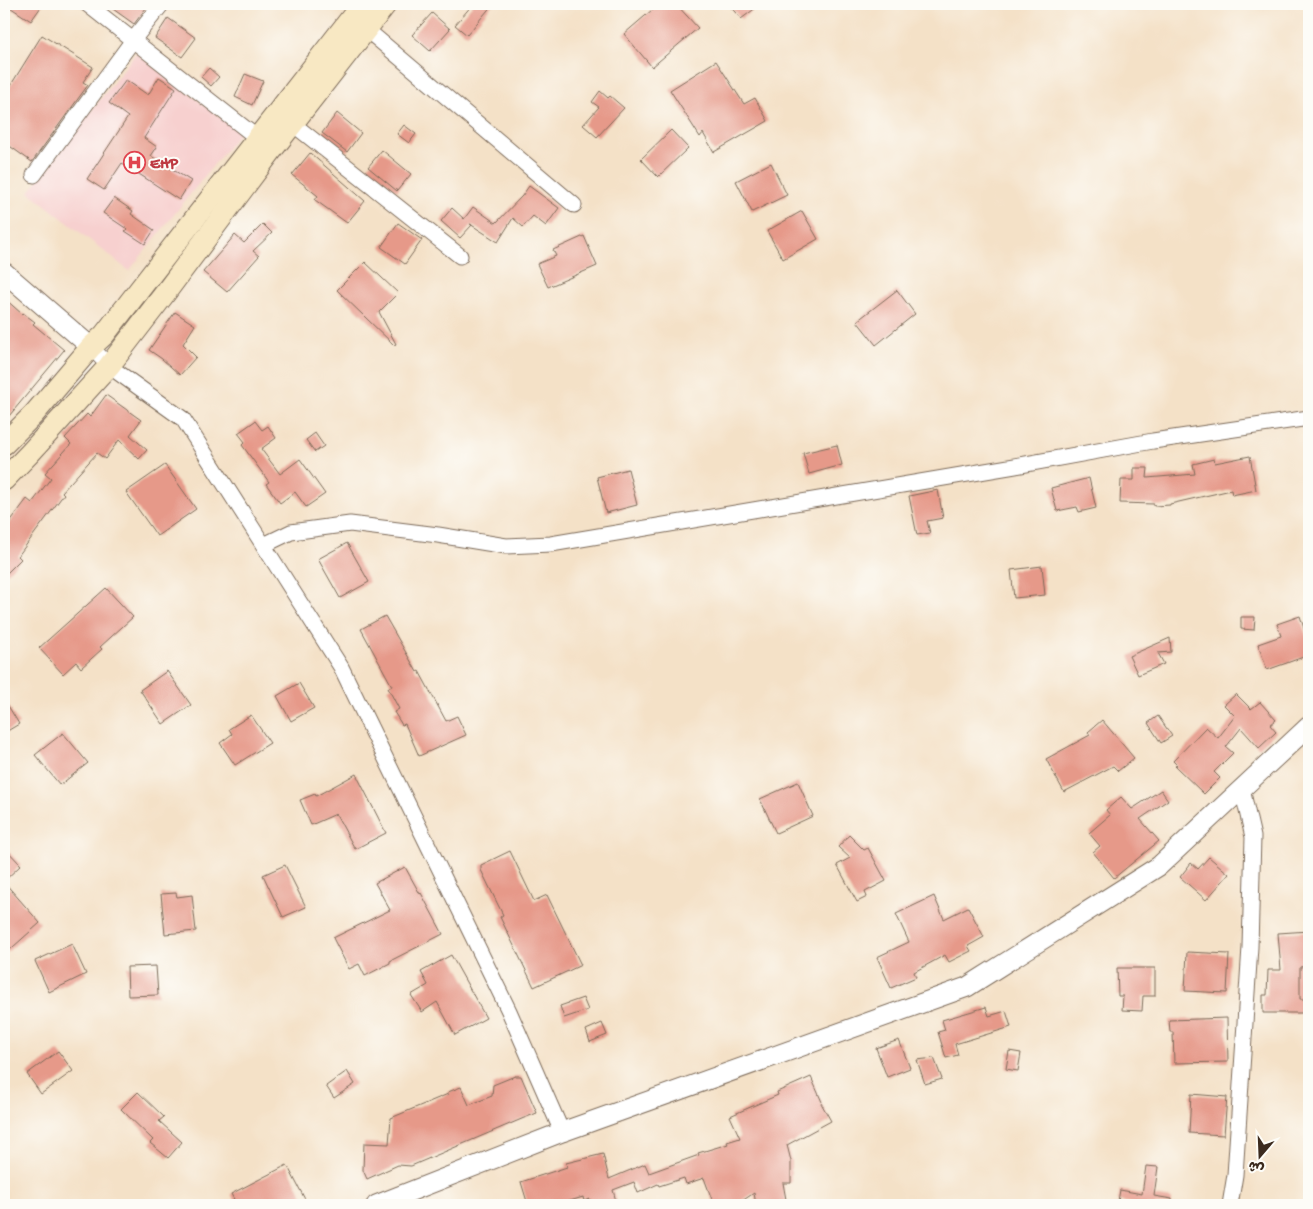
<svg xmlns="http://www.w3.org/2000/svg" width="1313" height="1209" font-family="'Gochi Hand','Playpen Sans Arabic',sans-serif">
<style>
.built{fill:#f7d0cf}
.building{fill:#e69989}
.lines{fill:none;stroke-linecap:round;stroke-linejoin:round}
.minor-casing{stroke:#7c6a59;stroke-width:17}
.tertiary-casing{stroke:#7c6a59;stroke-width:21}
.secondary-casing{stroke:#7c6a59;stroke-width:23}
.minor{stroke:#fff;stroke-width:15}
.tertiary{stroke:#fff;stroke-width:19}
.secondary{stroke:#f8e8c3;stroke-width:21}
.labels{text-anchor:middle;stroke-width:4;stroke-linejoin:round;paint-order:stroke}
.health-label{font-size:16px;font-weight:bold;fill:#be3a42;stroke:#fdfcf7;text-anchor:start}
</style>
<rect width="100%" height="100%" fill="#fdfcf7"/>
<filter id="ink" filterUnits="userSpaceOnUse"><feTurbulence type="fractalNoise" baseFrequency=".02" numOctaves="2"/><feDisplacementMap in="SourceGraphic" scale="10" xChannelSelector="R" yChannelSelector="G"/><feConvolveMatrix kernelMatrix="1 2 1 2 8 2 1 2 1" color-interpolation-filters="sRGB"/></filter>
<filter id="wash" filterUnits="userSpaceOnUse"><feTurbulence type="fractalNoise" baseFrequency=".0096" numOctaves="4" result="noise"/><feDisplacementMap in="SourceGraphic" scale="20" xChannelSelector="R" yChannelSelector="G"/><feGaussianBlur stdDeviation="1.12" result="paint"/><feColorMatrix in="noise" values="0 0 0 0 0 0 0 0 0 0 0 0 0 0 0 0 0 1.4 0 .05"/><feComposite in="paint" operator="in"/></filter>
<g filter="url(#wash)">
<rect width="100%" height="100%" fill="#f4e1c7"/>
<polygon class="built" points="136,53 240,132 129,271 29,192"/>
<g id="blocks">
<g class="building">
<polygon points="5,4 43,4 31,21"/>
<polygon points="106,4 149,4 134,24"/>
<polygon points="473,4 493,4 467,35 455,25"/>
<polygon points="659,4 676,4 698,28 652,67 624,34"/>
<polygon points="728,4 761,4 741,19"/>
<polygon points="432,13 450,29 430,51 412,35"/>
<polygon points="168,18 196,38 182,57 155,38"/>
<polygon points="42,35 93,67 83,82 88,85 32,162 4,142 4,85 9,88"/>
<polygon points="716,61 744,104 755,98 768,121 714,152 703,133 700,137 670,90"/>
<polygon points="209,68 219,77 211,86 201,77"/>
<polygon points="245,74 263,81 252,105 235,97"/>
<polygon points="159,77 176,88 144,138 157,147 151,156 191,181 179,200 122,163 104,190 87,179 128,117 109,103 126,80 148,95"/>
<polygon points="600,91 608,98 610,96 624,108 597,137 583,125 599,107 592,102"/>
<polygon points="337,113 361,133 347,152 322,133"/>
<polygon points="404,125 416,134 409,143 397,134"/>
<polygon points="671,130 688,148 658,177 641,159"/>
<polygon points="382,150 411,174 397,191 368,167"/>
<polygon points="310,153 365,201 347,223 315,200 318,196 292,175"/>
<polygon points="771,163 787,195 752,212 736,181"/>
<polygon points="529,186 559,208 546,226 533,216 523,227 513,218 498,242 470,224 472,225 460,238 441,221 452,208 464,219 473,207 496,223 522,196"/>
<polygon points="114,198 133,211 131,214 154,230 145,244 125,231 127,229 103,213"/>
<polygon points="802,211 818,239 783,259 767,231"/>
<polygon points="398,223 422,240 405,264 381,247"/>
<polygon points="263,224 272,233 253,251 259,256 227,292 203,272 235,235 244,243"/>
<polygon points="584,236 597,266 548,287 537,264 556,256 553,250"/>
<polygon points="365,262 398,293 379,312 396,344 394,345 337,290"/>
<polygon points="897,290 915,314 876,345 857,321"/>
<polygon points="4,298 22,314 23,313 35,322 33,324 64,350 4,422"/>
<polygon points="175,312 195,325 183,344 196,357 180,375 162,359 149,350"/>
<polygon points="106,395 141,420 130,435 147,450 139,459 119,440 105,459 97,453 62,492 64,494 18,556 21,559 4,576 4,519 9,523 27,499 32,503 51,478 45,473 71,444 65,438 87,414 90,417"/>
<polygon points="255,421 262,430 268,426 276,438 261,449 280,474 300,459 325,494 306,507 295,492 280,503 266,484 269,482 242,445 245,442 238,433"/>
<polygon points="315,433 324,446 315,452 306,440"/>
<polygon points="837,445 842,465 809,474 803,453"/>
<polygon points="1250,456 1256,490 1232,495 1231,490 1170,504 1170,505 1154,506 1154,504 1120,503 1121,480 1134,480 1134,468 1148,468 1147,478 1195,474 1193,464 1214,459 1215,463"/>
<polygon points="165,465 196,509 157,536 126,492"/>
<polygon points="628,469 637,505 606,513 597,477"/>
<polygon points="1089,478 1096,508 1079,512 1077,507 1057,511 1051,488"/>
<polygon points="938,490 943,518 927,521 930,533 917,535 909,496"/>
<polygon points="347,543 369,582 340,598 318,559"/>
<polygon points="1042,566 1045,595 1014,598 1011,570"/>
<polygon points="106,588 133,617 100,647 102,649 81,668 76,662 63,674 39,648"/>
<polygon points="385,616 417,672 419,671 446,721 457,716 466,735 419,756 405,724 402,725 394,712 399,709 388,688 392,686 361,629"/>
<polygon points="1300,616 1309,644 1309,655 1267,670 1258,644 1281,636 1277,624"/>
<polygon points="1241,617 1255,617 1254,630 1241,629"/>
<polygon points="1170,638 1171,652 1158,653 1164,664 1138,675 1129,656"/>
<polygon points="167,671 191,705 163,724 140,690"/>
<polygon points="299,683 314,708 291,721 277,696"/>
<polygon points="1236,694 1251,709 1260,702 1276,720 1270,725 1276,732 1259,748 1241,728 1226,747 1233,753 1214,772 1220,778 1204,794 1175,766 1177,765 1173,761 1206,727 1218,738 1235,716 1224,705"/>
<polygon points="4,699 19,724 4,733"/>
<polygon points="251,715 270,743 235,765 220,743 232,734 229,729"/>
<polygon points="1158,716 1172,736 1161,743 1148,723"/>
<polygon points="1102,720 1134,758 1118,771 1113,766 1064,792 1046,759 1090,735 1088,732"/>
<polygon points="63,733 88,763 60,785 35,755"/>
<polygon points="356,774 386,833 355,849 336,814 311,825 300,800 315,794 316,796"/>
<polygon points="798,782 813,816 776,833 760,799"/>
<polygon points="1161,790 1168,800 1140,819 1159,841 1114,878 1093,852 1100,846 1089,833 1110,815 1106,810 1121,797 1132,809"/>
<polygon points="849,835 864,850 868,848 886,881 865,892 867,897 857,902 837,865 850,858 838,847"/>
<polygon points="4,847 21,865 4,881"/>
<polygon points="510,851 534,901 547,895 581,965 534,987 500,917 503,915 481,870 481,865"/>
<polygon points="1209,857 1229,874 1206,900 1180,877 1191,863 1198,869"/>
<polygon points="285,865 306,907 283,917 263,875"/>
<polygon points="405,867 420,894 421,893 443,934 390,961 390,963 365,976 359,964 349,969 333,938 390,910 375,883"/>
<polygon points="4,882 40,923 4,955"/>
<polygon points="176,893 177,897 192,895 196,931 165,934 161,894"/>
<polygon points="934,896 944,919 968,907 984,937 968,946 971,951 949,962 945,955 914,972 916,977 891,988 877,957 909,942 896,914"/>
<polygon points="1309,931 1309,966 1300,967 1300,999 1309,999 1309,1013 1263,1013 1263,995 1267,995 1268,970 1281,970 1278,933"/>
<polygon points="72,944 86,974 49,992 35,961"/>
<polygon points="1187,952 1229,954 1227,993 1185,991"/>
<polygon points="451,955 486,1018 455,1035 437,1002 422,1012 411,995 428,985 421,972"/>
<polygon points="156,966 158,995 128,996 127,967"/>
<polygon points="1117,968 1155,968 1155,996 1143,996 1142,1011 1122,1010 1123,996 1118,996"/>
<polygon points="583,998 588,1010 564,1018 560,1006"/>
<polygon points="986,1007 989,1016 1006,1011 1011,1027 955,1044 958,1055 946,1058 938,1032 945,1030 942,1020"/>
<polygon points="1227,1018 1228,1062 1174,1063 1173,1032 1170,1032 1169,1020"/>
<polygon points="602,1023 607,1035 590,1042 586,1030"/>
<polygon points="899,1040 910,1068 887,1077 876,1048"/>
<polygon points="58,1051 73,1071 41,1094 27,1074"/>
<polygon points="1009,1051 1021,1053 1018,1071 1006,1069"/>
<polygon points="934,1058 942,1079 925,1084 917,1060"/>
<polygon points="347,1071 355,1084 334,1098 326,1086"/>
<polygon points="515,1076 521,1076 537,1113 524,1118 411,1166 398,1165 367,1179 363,1170 364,1143 389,1144 391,1118 448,1094 448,1092 461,1087 469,1105 492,1096 493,1085"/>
<polygon points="811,1077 822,1102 821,1103 831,1121 787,1145 791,1161 791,1183 783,1183 787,1205 756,1205 754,1193 736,1205 714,1205 704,1178 686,1184 684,1178 659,1186 658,1184 638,1193 634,1182 613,1190 617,1205 592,1205 590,1199 584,1201 583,1197 557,1205 528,1205 521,1182 567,1167 566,1163 603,1154 609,1179 645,1164 649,1173 699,1155 698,1153 728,1144 727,1142 740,1138 730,1116 778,1095 777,1092"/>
<polygon points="138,1092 164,1117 159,1121 182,1142 168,1158 150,1143 153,1140 121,1109"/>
<polygon points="1191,1094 1227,1097 1224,1135 1189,1133"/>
<polygon points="287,1165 308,1205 237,1205 231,1194"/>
<polygon points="1146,1166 1158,1167 1154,1196 1172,1199 1172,1205 1141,1205 1118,1201 1120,1190 1142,1194"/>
</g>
</g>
</g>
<g filter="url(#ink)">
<use href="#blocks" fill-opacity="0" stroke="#7c6a59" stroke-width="1"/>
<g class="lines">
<defs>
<g id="minor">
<polyline points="87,4 265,144"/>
<polyline points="360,24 574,205"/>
<polyline points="293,124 460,256"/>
<polyline points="34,175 133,40 162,4"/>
<polyline points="91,347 109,366 183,419 341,667 509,1011 562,1132"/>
<polyline points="264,545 291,532 350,524 438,535 506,546 551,544 1015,466 1153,441 1309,418"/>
<polyline points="1230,1205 1235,1175 1250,947 1253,837 1242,789"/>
</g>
<g id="tertiary">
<polyline points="4,272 91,347"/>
<polyline points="376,1205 562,1132 967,987 1159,866 1309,726"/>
</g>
<g id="secondary">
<polyline points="4,444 34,414 91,347 104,335 362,4"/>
<polyline points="4,480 30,453 109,366 166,292 272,150 386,4"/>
</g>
</defs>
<use href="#minor" class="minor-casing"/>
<use href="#tertiary" class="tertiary-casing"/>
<use href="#secondary" class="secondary-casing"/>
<use href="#minor" class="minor"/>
<use href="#tertiary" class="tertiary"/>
<use href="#secondary" class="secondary"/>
</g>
</g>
<defs>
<symbol id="hospital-ring" viewBox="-11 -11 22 22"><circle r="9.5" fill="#fdfcf7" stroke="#e0444e" stroke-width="1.5"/><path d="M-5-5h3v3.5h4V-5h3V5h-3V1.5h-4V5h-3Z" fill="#e0444e"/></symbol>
</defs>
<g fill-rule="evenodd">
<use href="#hospital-ring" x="122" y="150" width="25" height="25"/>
</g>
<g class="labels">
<g class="health-label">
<text x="150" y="168">EHP</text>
</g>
</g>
<rect width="1313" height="1209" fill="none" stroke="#fdfcf7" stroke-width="20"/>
<g transform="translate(1260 1156) rotate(199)" stroke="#fdfcf7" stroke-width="4" paint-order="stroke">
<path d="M0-4L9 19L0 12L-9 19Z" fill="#3b2a1e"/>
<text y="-8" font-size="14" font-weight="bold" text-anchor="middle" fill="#3b2a1e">ش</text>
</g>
</svg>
